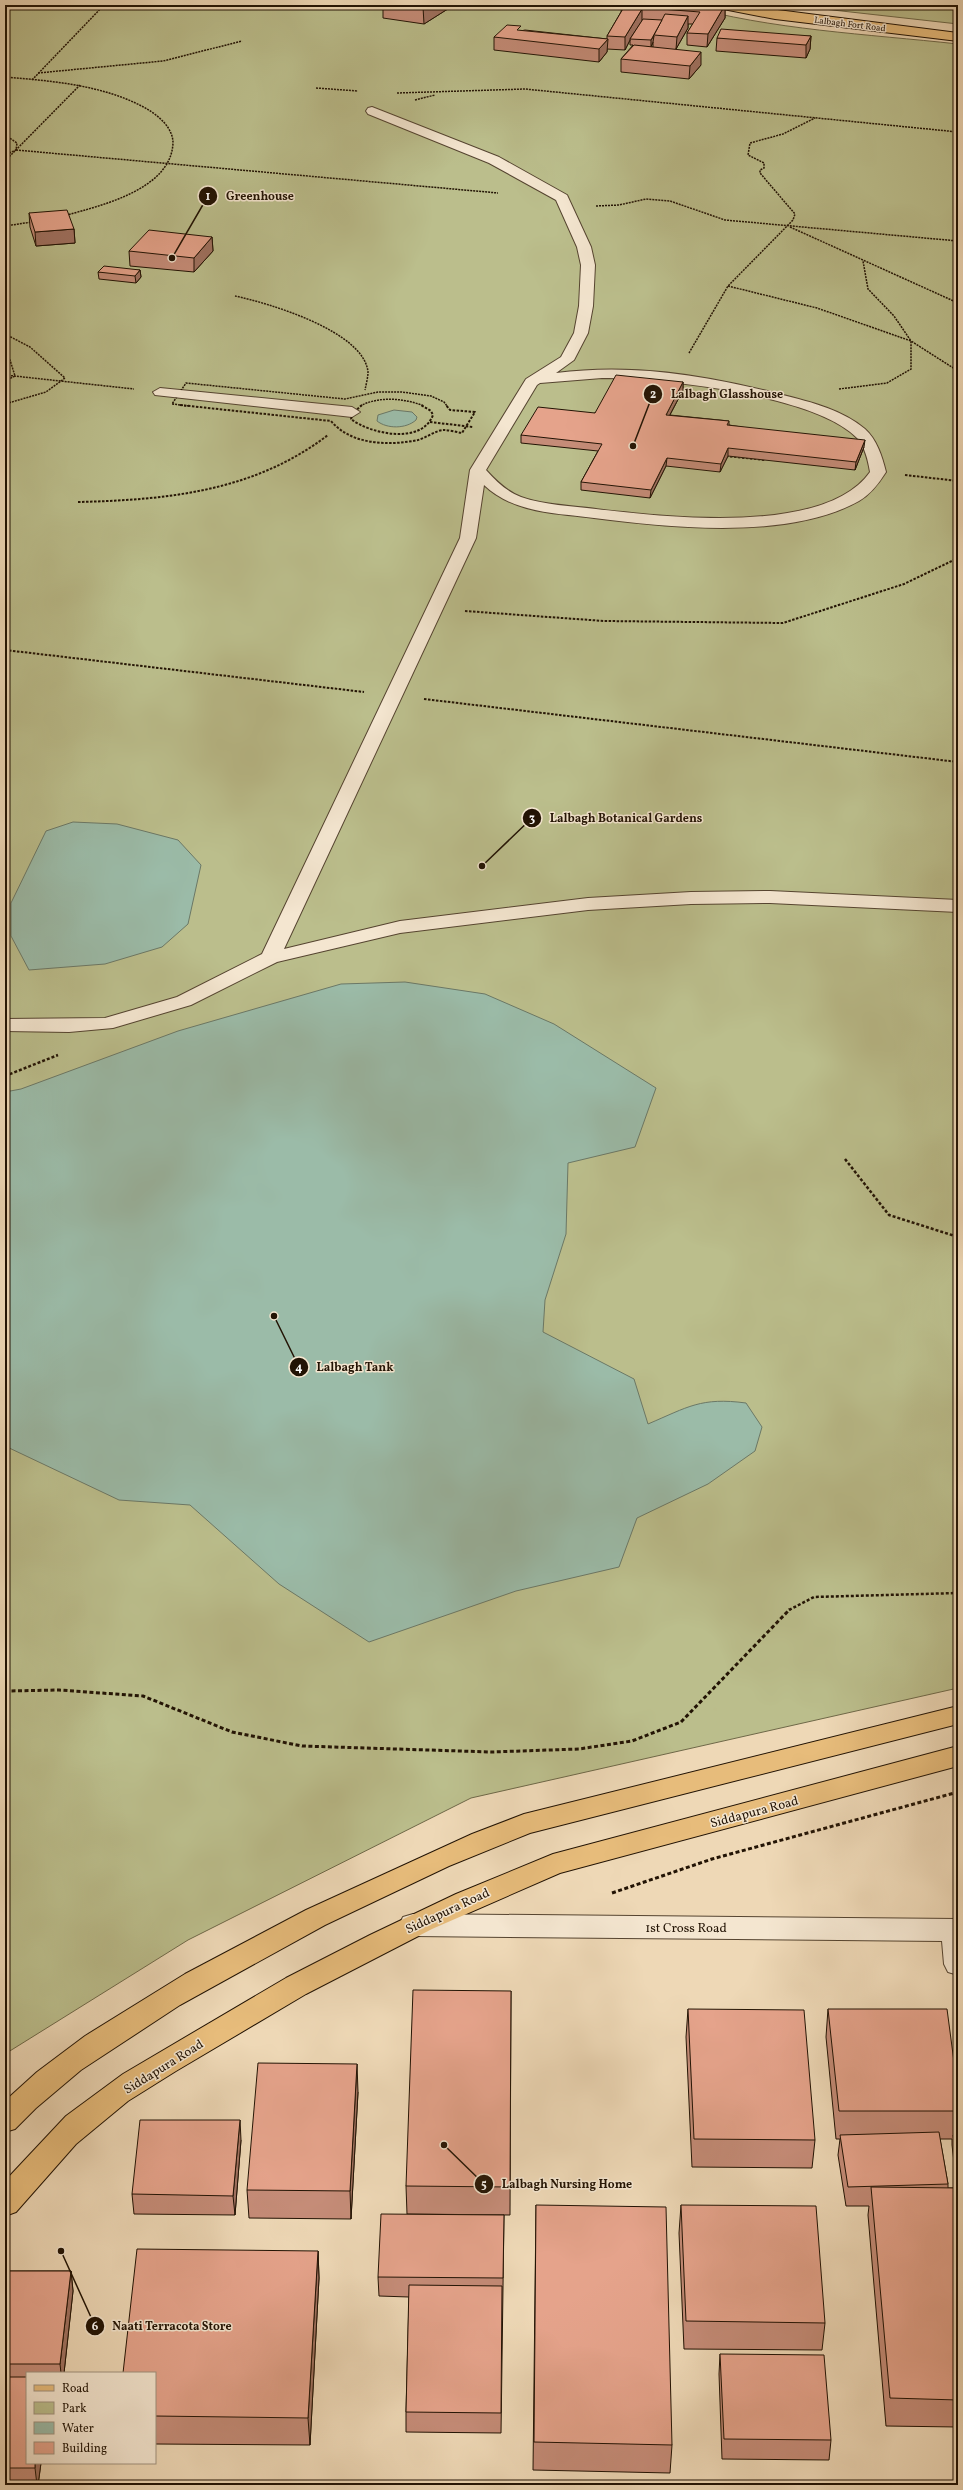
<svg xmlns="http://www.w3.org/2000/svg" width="963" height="2490" font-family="Vollkorn,serif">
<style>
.green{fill:#bbbe8c;stroke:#6e6848}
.water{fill:#9bbba8;stroke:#6b7866}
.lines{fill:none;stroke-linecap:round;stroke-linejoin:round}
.minor-casing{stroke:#554430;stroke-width:2}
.major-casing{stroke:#221304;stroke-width:2}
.path-far3{stroke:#221304;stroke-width:1.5;stroke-dasharray:2 1;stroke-linecap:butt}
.path-far2{stroke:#221304;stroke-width:2;stroke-dasharray:2.5 1.5;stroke-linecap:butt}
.path-far1{stroke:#221304;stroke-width:2.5;stroke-dasharray:3 2;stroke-linecap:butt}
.path{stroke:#221304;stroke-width:3;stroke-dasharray:4 2.5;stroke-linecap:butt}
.minor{fill:#f4e6d0;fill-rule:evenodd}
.major{fill:#e7bc7b;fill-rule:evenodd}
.wall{fill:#c58c78;stroke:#221304;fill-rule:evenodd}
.shaded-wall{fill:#a07261;stroke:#221304}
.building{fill:#e5a38b;stroke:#221304}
.labels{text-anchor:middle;stroke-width:3;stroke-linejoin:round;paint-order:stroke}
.far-street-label{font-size:9px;fill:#221304;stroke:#f4e6d0}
.near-street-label{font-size:13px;fill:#221304;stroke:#f4e6d0}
.leader{fill:none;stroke:#221304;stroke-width:1.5}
.callout-dot{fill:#221304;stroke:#f4e6d0;stroke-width:1.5}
.mark-label{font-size:12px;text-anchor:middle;font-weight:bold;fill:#fff}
.callout-label{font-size:12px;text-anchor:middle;font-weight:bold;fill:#221304;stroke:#f4e6d0;stroke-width:3;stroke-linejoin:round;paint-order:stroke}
</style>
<rect width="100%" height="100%" fill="#eed8b6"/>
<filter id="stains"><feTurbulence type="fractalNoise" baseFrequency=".005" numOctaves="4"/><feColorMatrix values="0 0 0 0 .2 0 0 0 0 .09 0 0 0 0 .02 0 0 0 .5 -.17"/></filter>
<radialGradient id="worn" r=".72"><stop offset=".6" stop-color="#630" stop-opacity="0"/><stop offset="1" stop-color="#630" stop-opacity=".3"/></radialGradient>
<g class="green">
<path d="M5,5H683C772,30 867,34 958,44V1688L471,1798L188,1940L5,2054Z"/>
<polygon points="788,5 958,5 958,24"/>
</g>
<g class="water">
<path d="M394,410L412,412L417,417L416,420C406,429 387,429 377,421L378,415Z"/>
<polygon points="73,822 117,824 178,840 201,865 188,924 162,947 105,964 29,970 11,936 11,903 46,831"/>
<path d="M405,982L485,994L554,1024L656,1088L635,1147L568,1163L566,1234L545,1300L543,1332L634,1379L648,1424C688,1407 701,1397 746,1403L762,1427L755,1451L708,1484L637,1518L619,1567L516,1591L369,1642L279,1584L190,1505L119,1500L5,1446V1092L21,1089L178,1031L341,984Z"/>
</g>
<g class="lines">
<defs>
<g id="minor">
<path d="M372,107L499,157L567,195L591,247L595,265L593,306L588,333L574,360L556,373C630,363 704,375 775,393C806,401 840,408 865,429C877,440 882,456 886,472C879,483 871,494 859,501C789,540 672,528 594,518C556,513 513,513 484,485L476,538L284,949L400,921L588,898L691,892L770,891L958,900V912L770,903L691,904L588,910L400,933L277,962L191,1005L113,1028L69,1032L5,1031V1019L105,1018L177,997L262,954L460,538L470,470L526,379L561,357L574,333L579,306L581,265L577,247L556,200L489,163L368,114L366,111L368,108ZM602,378C662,378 815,395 857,438C865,447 868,460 870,472C825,536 665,517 596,509C572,506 544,505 521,497C507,492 496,481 486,470L537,385L540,383Z"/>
<polygon points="160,388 352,407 360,412 352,417 155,395 153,392"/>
<polygon points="413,1914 958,1919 958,1975 948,1972 944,1964 942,1941 413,1936 403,1933 399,1925 403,1917"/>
</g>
<g id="major">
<polygon points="712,5 738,5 958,33 958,41 775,19 718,8"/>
<polygon points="958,1706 958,1724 530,1833 449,1866 325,1925 180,2005 81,2070 36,2108 15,2129 5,2132 5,2101 37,2072 85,2036 185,1974 306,1910 472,1834 524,1814"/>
<polygon points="958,1746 958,1766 560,1873 432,1929 306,1994 176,2071 128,2101 76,2144 16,2212 5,2216 5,2181 66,2116 123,2074 286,1978 370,1935 456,1894 553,1854"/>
</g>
</defs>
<use href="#minor" class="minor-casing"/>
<use href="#major" class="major-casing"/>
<g class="path-far3">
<polyline points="305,5 323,7 334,5"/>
<polyline points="38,73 163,61 242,41"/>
<path d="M5,77C52,81 105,85 147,109C159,116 173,128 173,143C171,189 103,205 67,215"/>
<polyline points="32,80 104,5"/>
<polyline points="316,88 358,91"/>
<polyline points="397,93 525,89 958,132"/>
<polyline points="415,100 435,95"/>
<polyline points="5,135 17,143 16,150 5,155"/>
<polyline points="16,150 498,193"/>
<polyline points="5,161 80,85"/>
<polyline points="596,206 619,205 646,199 670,201 725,220 958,241"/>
<polyline points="5,226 32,222"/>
<polyline points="790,227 958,303"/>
<polyline points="728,286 817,308 911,341 958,371"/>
<path d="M235,296C268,303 364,331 368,372C368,377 366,385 365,390"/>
<polyline points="5,334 30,347 65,378 46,392 5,404"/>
<polyline points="689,353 728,286 793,220 795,214 760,173 760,170 764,168 764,163 748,155 750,143 783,134 815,118"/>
<polyline points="5,355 10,360 15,376 5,381"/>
<polyline points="5,375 134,389"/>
<polyline points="839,389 887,383 911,369 911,341 894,316 868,289 863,261"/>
<polyline points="189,406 172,404 186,383 345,399 378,392 402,392 431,396 444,402 447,406"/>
<path d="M360,406C379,396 404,398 424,406"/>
</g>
<g class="path-far2">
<path d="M180,405L331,421C351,445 389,446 418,440C426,438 436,430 444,430C449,430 456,432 462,433L475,412L450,410L446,405"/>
<path d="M362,405L353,413L351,419C370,434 422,445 433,415L431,411L421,405"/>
<polyline points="430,422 473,427"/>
<polyline points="726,456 765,460"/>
<polyline points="905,475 958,481"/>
<path d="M78,502C168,500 255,491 328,435"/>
<polyline points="465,611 604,621 783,623 904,584 958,558"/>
<polyline points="5,650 364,692"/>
<polyline points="424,699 958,762"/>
</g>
<g class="path-far1">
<polyline points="5,1076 58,1055"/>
<polyline points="845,1159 889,1215 958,1237"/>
<polyline points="789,1610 814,1597 958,1593"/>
</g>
<g class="path">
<polyline points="5,1691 59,1690 143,1696 232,1732 302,1746 491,1752 579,1749 632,1741 681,1722 790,1609"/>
<polyline points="612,1893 712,1859 958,1792"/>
</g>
<use href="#minor" class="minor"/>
<use href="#major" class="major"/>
</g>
<g class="wall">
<polygon points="379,5 454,5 424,24 383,18 383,7 379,6"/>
<path d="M725,5V18L707,47L687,45V33L693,24H688V28L676,49L701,65L689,79L621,72V59L633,45H630V40L625,50L607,49V52L599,62L494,50V37L525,30L607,39V36L621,12L622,6ZM653,42V47H651Z"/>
<polygon points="811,36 810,49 806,58 716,51 717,38"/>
<polygon points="29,213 74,229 75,243 36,246 30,227"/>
<polygon points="212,237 213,251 194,272 130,266 129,251"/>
<polygon points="140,270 141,277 136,283 99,279 98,272"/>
<polygon points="683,382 683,390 670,415 729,421 729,425 864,447 855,470 728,456 720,472 666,466 650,498 581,490 581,482 598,451 521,443 521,435 595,413"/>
<polygon points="511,1991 510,2215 407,2214 406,2186"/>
<polygon points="688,2009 815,2140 812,2168 692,2167 686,2037"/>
<path d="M828,2009L958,2092V2130L957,2135H958V2427L886,2426L868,2215L869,2206H846L838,2155L840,2139H836L826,2037ZM940,2139H952V2145L957,2188H948V2184Z"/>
<polygon points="358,2092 351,2219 249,2218 247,2190"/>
<polygon points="241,2140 235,2215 134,2214 132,2194"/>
<polygon points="536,2205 672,2445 670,2473 533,2470"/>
<polygon points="681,2205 825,2323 822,2350 684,2349 679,2233"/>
<polygon points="504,2215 501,2433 406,2432 406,2412 409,2297 379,2296 378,2277"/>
<polygon points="318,2251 319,2278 310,2445 155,2444 155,2373"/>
<polygon points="5,2271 71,2271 73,2291 64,2373 27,2373 27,2463 41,2463 38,2485 5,2485"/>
<polygon points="720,2354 831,2440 829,2460 722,2459 719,2374"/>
</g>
<g class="shaded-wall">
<polygon points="426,5 454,5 424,24 423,7"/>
<polygon points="725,5 725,18 707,47 708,34"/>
<polygon points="642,9 642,21 630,39 630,40 625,50 625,37"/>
<polygon points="688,16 688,28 676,49 677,37"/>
<polygon points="654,36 653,42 651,47 651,40"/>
<polygon points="811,36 810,49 806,58 806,45"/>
<polygon points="608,39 607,52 599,62 599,49"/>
<polygon points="701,52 701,65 689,79 690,66"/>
<polygon points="74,229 75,243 36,246 35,232"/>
<polygon points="212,237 213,251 194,272 194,258"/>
<polygon points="140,270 141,277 136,283 135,276"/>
<polygon points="683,382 683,390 666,422 666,415"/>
<polygon points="865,440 864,447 855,470 856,462"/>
<polygon points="728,448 728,456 720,472 721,464"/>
<polygon points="667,458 666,466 650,498 651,490"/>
<polygon points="357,2064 358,2092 351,2219 350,2191"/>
<polygon points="240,2120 241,2140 235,2215 233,2196"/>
<polygon points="318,2251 319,2278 310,2445 308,2418"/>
<polygon points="71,2271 73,2291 64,2373 61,2373 60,2364"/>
<polygon points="35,2463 41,2463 38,2485 37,2485 35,2468"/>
</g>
<g class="building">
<polygon points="413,5 426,5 423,7"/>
<polygon points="622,5 725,5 708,34 687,33 700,12 622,6"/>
<polygon points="624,7 642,9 625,37 607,36"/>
<polygon points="665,14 688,16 677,37 654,35"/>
<polygon points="643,19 662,20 651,40 630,39"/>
<polygon points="507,25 521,26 517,30 608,39 599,49 494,37"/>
<polygon points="721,29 811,36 806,45 717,38"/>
<polygon points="634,45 701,52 690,66 621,59"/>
<polygon points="67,210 74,229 35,232 29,213"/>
<polygon points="149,230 212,237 194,258 129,251"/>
<polygon points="104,266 140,270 135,276 98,272"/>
<polygon points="616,375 683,382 666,415 729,421 727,425 865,440 856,462 728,448 721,464 667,458 651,490 581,482 602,444 521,435 538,407 595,413"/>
<polygon points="413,1990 511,1991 510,2187 406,2186"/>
<polygon points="688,2009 804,2010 815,2140 694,2139"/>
<polygon points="828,2009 947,2009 958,2092 958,2111 839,2111"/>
<polygon points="258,2063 357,2064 350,2191 247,2190"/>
<polygon points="140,2120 240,2120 233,2196 132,2194"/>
<polygon points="939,2132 948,2184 848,2187 840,2135"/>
<polygon points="953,2135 958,2135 958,2173"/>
<polygon points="871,2187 958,2188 958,2400 890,2398"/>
<polygon points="536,2205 666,2207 672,2445 534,2442"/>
<polygon points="681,2205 816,2206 825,2323 686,2321"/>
<polygon points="381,2214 504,2215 503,2278 378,2277"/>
<polygon points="137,2249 318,2251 308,2418 155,2416 155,2373 123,2373"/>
<polygon points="5,2271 71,2271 60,2364 5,2364"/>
<polygon points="409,2285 502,2286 501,2413 406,2412"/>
<polygon points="720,2354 824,2355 831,2440 724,2439"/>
<polygon points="5,2377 27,2377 27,2463 35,2463 35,2468 5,2468"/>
</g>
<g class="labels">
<g class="far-street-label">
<text transform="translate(850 24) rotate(7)" y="3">Lalbagh Fort Road</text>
</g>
<g class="near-street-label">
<text transform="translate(754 1811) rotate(-15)" y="5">Siddapura Road</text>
<text transform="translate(447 1910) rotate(-25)" y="5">Siddapura Road</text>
<text x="686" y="1932">1st Cross Road</text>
<text transform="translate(163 2066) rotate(-32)" y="5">Siddapura Road</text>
</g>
</g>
<path class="leader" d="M172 258L208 196M633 446L653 394M482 866L532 818M274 1316L299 1367M444 2145L484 2184M61 2251L95 2326"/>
<g class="callout-dot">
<circle cx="172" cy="258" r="4"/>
<circle cx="633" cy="446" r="4"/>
<circle cx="482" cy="866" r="4"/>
<circle cx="274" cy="1316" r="4"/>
<circle cx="444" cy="2145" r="4"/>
<circle cx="61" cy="2251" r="4"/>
<circle cx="208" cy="196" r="10"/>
<circle cx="653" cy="394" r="10"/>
<circle cx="532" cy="818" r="10"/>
<circle cx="299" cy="1367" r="10"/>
<circle cx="484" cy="2184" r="10"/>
<circle cx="95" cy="2326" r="10"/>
</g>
<g class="mark-label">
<text x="208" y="200">1</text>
<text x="653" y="398">2</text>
<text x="532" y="822">3</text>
<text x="299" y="1371">4</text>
<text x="484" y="2188">5</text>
<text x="95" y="2330">6</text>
</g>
<g class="callout-label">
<text x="260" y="200">Greenhouse</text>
<text x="727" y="398">Lalbagh Glasshouse</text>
<text x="626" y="822">Lalbagh Botanical Gardens</text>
<text x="355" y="1371">Lalbagh Tank</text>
<text x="567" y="2188">Lalbagh Nursing Home</text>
<text x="172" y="2330">Naati Terracota Store</text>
</g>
<rect width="963" height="2490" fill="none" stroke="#eed8b6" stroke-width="20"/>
<rect x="6" y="6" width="951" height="2478" fill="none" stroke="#221304" stroke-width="2"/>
<rect x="10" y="10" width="943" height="2470" fill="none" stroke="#221304"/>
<rect x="26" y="2372" width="130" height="92" fill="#f4e6d0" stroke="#a0927e"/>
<rect x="34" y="2385" width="20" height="6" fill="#e7bc7b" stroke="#a0927e"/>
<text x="62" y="2392" font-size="12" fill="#221304">Road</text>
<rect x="34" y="2402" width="20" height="12" fill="#bbbe8c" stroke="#a0927e"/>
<text x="62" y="2412" font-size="12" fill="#221304">Park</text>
<rect x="34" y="2422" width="20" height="12" fill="#9bbba8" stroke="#a0927e"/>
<text x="62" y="2432" font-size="12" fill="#221304">Water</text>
<rect x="34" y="2442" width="20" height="12" fill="#e5a38b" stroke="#a0927e"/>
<text x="62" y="2452" font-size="12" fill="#221304">Building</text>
<rect width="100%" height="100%" filter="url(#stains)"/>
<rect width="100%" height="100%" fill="url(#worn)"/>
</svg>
